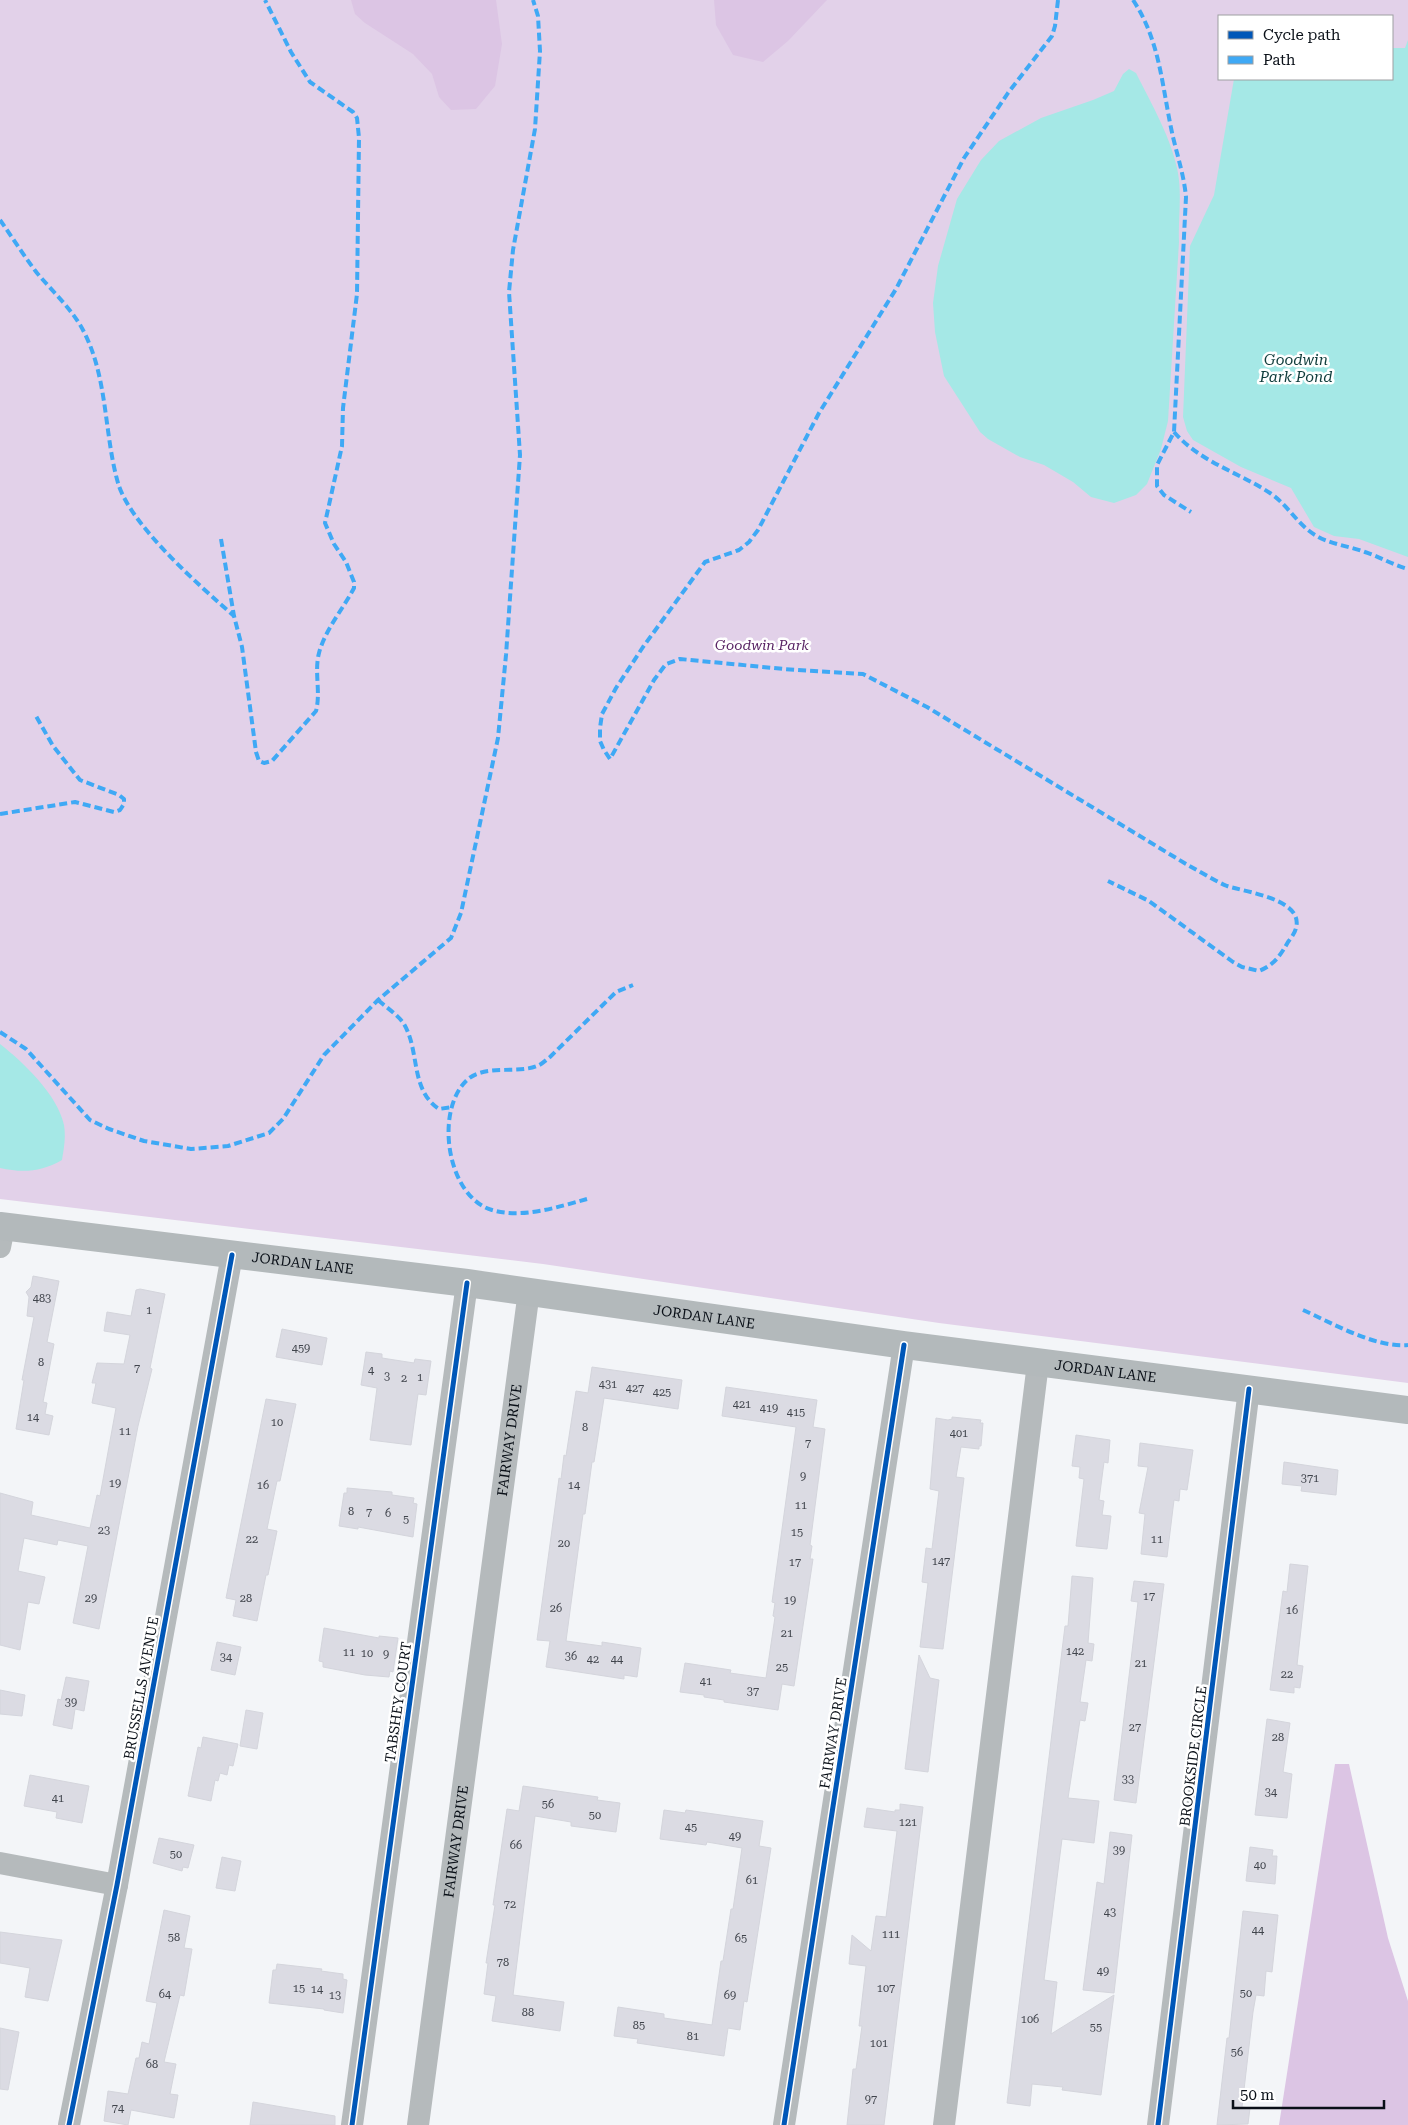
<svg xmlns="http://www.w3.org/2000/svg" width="1408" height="2125" font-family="'Roboto Serif',serif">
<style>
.green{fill:#e2d1e9;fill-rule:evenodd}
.forest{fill:#dcc5e4}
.water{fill:#a5e8e6}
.building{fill:#dbdbe3;stroke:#d4d5dc}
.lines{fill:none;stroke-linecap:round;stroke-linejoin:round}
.street{stroke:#b5babc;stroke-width:22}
.secondary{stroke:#b3b9bb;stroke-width:28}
.quiet{stroke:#3fa9f5;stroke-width:4;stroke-dasharray:8 4;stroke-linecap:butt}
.cycleway-casing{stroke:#fff;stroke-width:8}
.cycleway{stroke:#0057b8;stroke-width:5}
.labels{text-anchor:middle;stroke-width:5;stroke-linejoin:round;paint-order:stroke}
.number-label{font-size:11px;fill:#40444c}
.park-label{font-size:14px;font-style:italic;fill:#582364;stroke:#fff}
.street-label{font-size:14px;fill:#090f17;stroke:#fff}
.water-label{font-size:15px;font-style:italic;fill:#0f3c3b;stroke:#fff}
</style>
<rect width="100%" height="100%" fill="#f3f5f8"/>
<path class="green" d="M0,0H1408V1383L939,1323L543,1264L0,1199ZM1219,16H1392V79H1219Z"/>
<g class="forest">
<polygon points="351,0 496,0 502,44 495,86 476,109 451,110 439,97 432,74 413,54 365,23 355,14"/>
<polygon points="714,0 827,0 788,41 763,62 733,55 716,25"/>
<polygon points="1335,1764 1349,1764 1388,1938 1408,2001 1408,2125 1279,2125"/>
</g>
<g class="water">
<polygon points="1408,40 1408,557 1359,539 1334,536 1314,527 1291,488 1241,467 1193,440 1187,431 1183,417 1190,246 1214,195 1234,79 1392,79 1392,48 1405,48"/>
<path d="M1129,69L1136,73C1151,103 1172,139 1178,173C1182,196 1178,219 1179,242L1168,421L1161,449L1147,484L1136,495L1114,503L1091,497L1073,482L1044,465L1020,457L988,439L980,432L944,376L935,332L933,303L938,266L957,199L981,160L999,141L1041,118L1093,100L1114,91L1123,74Z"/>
<path d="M0,1044C23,1062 58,1095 64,1125C66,1137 64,1148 62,1160C41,1172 23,1173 0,1168Z"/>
</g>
<g class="building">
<polygon points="33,1276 59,1281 47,1342 54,1344 43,1402 47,1403 45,1414 53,1416 49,1435 16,1429 24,1380 22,1380 34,1317 27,1316 29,1297 26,1292 31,1287"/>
<polygon points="140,1289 165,1294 150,1368 152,1369 138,1426 99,1629 73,1623 88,1546 58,1540 57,1545 24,1538 18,1571 45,1577 39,1604 28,1602 20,1650 0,1645 0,1493 33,1502 31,1515 90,1528 97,1495 100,1496 116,1408 92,1403 96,1383 92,1383 97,1363 124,1364 130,1335 104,1331 107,1312 131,1316 136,1290"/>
<polygon points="282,1329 327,1338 322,1365 276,1357"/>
<polygon points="366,1352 382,1354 382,1358 414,1363 415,1359 431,1361 426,1395 418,1394 411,1445 370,1440 377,1388 361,1385"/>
<polygon points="592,1367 682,1380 678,1409 604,1398 594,1462 592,1462 585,1514 583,1514 566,1641 602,1646 602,1642 641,1648 637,1677 624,1675 624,1679 546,1667 550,1641 537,1640 559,1478 561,1479 564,1455 566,1456 576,1391 588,1393"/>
<polygon points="726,1387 817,1400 813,1427 825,1429 810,1545 812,1546 810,1559 813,1559 794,1686 782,1684 778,1710 724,1702 724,1700 704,1697 704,1695 680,1692 685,1663 731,1670 730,1673 766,1678 775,1617 773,1616 775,1603 772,1602 796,1427 722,1416"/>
<polygon points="266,1399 296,1404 280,1481 277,1481 267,1529 277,1531 268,1575 266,1575 257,1621 233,1616 236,1600 226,1598"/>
<polygon points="952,1417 981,1420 980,1423 983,1423 981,1446 979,1446 979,1449 961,1447 956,1477 964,1478 943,1649 920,1647 928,1583 922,1582 926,1548 932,1549 939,1491 930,1489 936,1418 948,1420 952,1419"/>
<polygon points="1076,1435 1110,1440 1108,1463 1104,1462 1099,1500 1104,1501 1102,1515 1111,1516 1107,1549 1076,1546 1084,1479 1079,1478 1080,1467 1072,1466"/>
<polygon points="1140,1443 1193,1450 1187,1490 1180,1489 1179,1501 1174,1500 1167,1557 1141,1554 1145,1514 1139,1513 1148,1467 1138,1466"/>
<polygon points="1284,1462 1338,1470 1336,1495 1301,1491 1302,1486 1282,1484"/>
<polygon points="347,1488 392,1492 392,1495 414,1498 413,1503 417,1504 413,1537 358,1527 358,1529 339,1526 344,1493 347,1493"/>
<polygon points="1290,1564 1308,1566 1297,1665 1303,1666 1300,1688 1294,1687 1294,1693 1270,1690 1283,1591 1287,1592"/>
<polygon points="1072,1576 1093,1578 1088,1643 1094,1644 1092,1661 1086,1660 1080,1702 1088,1703 1085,1721 1080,1720 1068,1798 1099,1801 1094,1843 1062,1839 1044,1980 1057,1982 1051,2034 1114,1995 1101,2095 1062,2090 1063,2087 1032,2084 1030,2106 1007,2103 1065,1626 1068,1626"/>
<polygon points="1134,1581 1164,1584 1136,1803 1114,1800 1138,1602 1131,1601"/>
<polygon points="324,1628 379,1638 379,1636 398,1638 393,1672 390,1671 389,1677 365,1675 323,1667 323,1662 319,1661"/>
<polygon points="217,1642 241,1647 235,1675 211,1670"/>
<polygon points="919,1655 930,1678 939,1680 928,1772 905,1769"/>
<polygon points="66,1677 89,1681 84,1711 75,1709 72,1729 53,1725 58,1699 61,1700"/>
<polygon points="0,1690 25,1695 22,1716 0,1714"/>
<polygon points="246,1710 263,1713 257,1749 240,1746"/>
<polygon points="1267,1719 1290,1723 1283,1772 1292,1774 1287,1818 1255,1815"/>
<polygon points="203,1737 238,1744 233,1766 229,1765 227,1775 220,1773 218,1781 215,1780 211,1801 188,1796 198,1747 201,1748"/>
<polygon points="30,1775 89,1786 82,1823 56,1818 57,1812 24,1806"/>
<polygon points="523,1786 598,1797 597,1800 620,1803 616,1832 571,1826 571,1822 535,1816 513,1995 564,2002 560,2031 492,2021 496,1996 484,1994 488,1963 486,1963 495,1905 493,1905 507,1809 519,1811"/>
<polygon points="900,1804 923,1807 884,2125 847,2125 853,2069 856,2069 862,2026 859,2026 866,1966 849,1964 852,1935 871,1951 876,1916 886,1917 897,1831 864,1827 867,1808 895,1812 895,1810 900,1810"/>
<polygon points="664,1810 685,1813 686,1810 763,1821 759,1846 771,1848 747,2002 744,2001 740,2030 728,2028 724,2056 637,2043 638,2039 614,2036 618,2007 664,2014 664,2018 712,2025 721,1961 723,1961 731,1909 733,1909 742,1848 707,1842 706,1845 660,1839"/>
<polygon points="1110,1832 1132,1835 1114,1993 1083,1990 1097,1882 1104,1884"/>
<polygon points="159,1838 194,1845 188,1868 183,1867 182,1871 153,1863"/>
<polygon points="1250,1847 1273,1850 1272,1856 1277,1856 1275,1884 1246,1881"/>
<polygon points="222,1857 241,1861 235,1891 216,1888"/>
<polygon points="164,1910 190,1916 184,1948 192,1949 184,1996 180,1995 164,2062 176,2064 170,2094 178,2095 174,2118 131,2110 128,2125 104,2121 108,2091 128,2094 136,2058 139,2058 142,2042 149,2044 157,2003 146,2001"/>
<polygon points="1243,1911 1278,1915 1272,1972 1266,1971 1264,1996 1256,1995 1253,2012 1242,2107 1250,2108 1248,2124 1217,2125 1227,2038 1229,2038"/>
<polygon points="0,1932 62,1940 48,2001 25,1997 30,1968 0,1963"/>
<polygon points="277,1964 322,1969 321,1971 343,1974 343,1979 347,1980 343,2013 324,2010 324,2009 269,2003 273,1970 276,1970"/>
<polygon points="0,2028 19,2032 8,2090 0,2089"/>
<polygon points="253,2102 335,2116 335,2125 250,2125"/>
</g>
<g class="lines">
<g class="street">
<polyline points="0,1247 4,1227"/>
<polyline points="0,1863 117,1885"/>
<polyline points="69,2125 117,1885 232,1255"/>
<polyline points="352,2125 467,1283"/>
<path id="s1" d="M418,2125L529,1291"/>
<polyline points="784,2125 904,1345"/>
<polyline points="944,2125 1038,1363"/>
<polyline points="1158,2125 1249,1389"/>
</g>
<path class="secondary" id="s2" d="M0,1226L467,1283L904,1345L1408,1410"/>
<g class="quiet">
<path d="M1058,0L1055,26L1052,36L1008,93L964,158L896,289L819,413L758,530L749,542L739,550L705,562L643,647L616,688L602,714L600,728V741L604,750L610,759L654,680L666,664L680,659L784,669L863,674L927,707L1186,864C1199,871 1213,880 1227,886C1245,892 1304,899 1296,928C1295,933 1291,938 1288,942C1280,956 1274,965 1259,971L1242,967L1233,962L1149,901L1108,881"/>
<path d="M1133,0C1161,42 1162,89 1173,137C1178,158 1184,176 1186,197L1174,432L1157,465V486L1164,495L1191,512"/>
<path d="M0,220C12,237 24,256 37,273C53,292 73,310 84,332C108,379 104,434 118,483C130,525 201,587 234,616"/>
<path d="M1174,432C1200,462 1238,472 1270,493C1288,505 1297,524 1315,535C1329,544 1349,546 1365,552C1380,557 1393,565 1408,569"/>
<path d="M221,539L234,616L242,647L256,752L259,761L264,763L272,761L316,711C321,692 314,672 319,653C325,630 343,609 354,588V582L346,562L334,544L325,523L342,446L343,408L357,294L359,138L357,118L353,112L310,82L291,52L265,0"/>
<polyline points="0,814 75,802 114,812 120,810 124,804 124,799 119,795 80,780 53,746 36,716"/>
<path d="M378,1000C386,1007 398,1015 404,1024C420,1051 410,1090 439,1109L452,1107"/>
<polyline points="0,1032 26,1049 90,1120 109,1129 144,1141 191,1149 228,1146 269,1133 283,1119 324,1055 378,1000 451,938 461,913 498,738 506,655 520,455 509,292 513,250 535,129 540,51 538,16 533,0"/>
<path d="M587,1199C558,1207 522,1219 492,1210C447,1197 434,1111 467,1080C484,1064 517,1074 537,1066C541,1065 546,1060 550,1057L616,992L633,985"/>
<path d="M1303,1310C1332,1323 1375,1348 1408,1345"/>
</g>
<defs>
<g id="cycleway">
<polyline points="69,2125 117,1885 232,1255"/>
<polyline points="352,2125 467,1283"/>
<polyline points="784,2125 904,1345"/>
<polyline points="1158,2125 1249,1389"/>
</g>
</defs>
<use href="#cycleway" class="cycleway-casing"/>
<use href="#cycleway" class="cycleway"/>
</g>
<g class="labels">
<g class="number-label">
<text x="42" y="1302">483</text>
<text x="149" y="1314">1</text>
<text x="301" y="1352">459</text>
<text x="41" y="1366">8</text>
<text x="137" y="1372">7</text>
<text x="371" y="1374">4</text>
<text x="387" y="1380">3</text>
<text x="420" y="1381">1</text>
<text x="404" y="1382">2</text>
<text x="608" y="1388">431</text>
<text x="635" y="1392">427</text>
<text x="662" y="1396">425</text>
<text x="742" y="1408">421</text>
<text x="769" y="1412">419</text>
<text x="796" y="1416">415</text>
<text x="33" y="1421">14</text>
<text x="277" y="1426">10</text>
<text x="585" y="1431">8</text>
<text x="125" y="1435">11</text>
<text x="959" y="1437">401</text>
<text x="808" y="1447">7</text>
<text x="803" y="1480">9</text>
<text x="1310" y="1482">371</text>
<text x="115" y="1487">19</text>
<text x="263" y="1489">16</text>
<text x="574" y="1489">14</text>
<text x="801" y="1509">11</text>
<text x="351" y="1515">8</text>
<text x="369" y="1516">7</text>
<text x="388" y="1517">6</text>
<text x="406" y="1523">5</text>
<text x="104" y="1534">23</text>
<text x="797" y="1536">15</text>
<text x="252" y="1543">22</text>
<text x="1157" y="1543">11</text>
<text x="564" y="1547">20</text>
<text x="941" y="1565">147</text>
<text x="795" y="1566">17</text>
<text x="1149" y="1600">17</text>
<text x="91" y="1602">29</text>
<text x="246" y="1602">28</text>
<text x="790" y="1604">19</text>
<text x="556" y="1612">26</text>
<text x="1292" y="1614">16</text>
<text x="787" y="1637">21</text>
<text x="1075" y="1655">142</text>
<text x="349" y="1656">11</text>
<text x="367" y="1657">10</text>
<text x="386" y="1658">9</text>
<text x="571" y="1660">36</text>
<text x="226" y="1661">34</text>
<text x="593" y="1663">42</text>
<text x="617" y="1663">44</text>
<text x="1141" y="1667">21</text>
<text x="782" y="1671">25</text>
<text x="1287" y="1678">22</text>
<text x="706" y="1685">41</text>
<text x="753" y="1695">37</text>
<text x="71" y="1706">39</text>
<text x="1135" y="1731">27</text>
<text x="1278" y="1741">28</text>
<text x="1128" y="1783">33</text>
<text x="1271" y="1796">34</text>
<text x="58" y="1802">41</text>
<text x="548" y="1808">56</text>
<text x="595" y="1819">50</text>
<text x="908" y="1826">121</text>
<text x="691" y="1831">45</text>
<text x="735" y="1840">49</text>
<text x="516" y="1849">66</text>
<text x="1119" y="1854">39</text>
<text x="176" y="1858">50</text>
<text x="1260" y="1869">40</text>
<text x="752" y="1884">61</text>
<text x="510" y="1908">72</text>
<text x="1110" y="1916">43</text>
<text x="1258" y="1934">44</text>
<text x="891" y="1938">111</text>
<text x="174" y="1941">58</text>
<text x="741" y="1942">65</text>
<text x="503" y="1966">78</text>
<text x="1103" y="1975">49</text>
<text x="299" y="1992">15</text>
<text x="886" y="1992">107</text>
<text x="317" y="1993">14</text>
<text x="1246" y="1997">50</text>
<text x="165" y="1998">64</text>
<text x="335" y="1999">13</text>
<text x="730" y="1999">69</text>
<text x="528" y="2016">88</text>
<text x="1030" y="2023">106</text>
<text x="639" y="2029">85</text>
<text x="1096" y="2031">55</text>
<text x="693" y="2040">81</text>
<text x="879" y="2047">101</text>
<text x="1237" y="2056">56</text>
<text x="152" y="2068">68</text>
<text x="871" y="2103">97</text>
<text x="118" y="2112">74</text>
</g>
<g class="park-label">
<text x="762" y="650">Goodwin Park</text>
</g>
<g class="street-label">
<text dy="5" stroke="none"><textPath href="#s2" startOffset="305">JORDAN LANE</textPath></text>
<text dy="5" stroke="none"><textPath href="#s2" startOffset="710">JORDAN LANE</textPath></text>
<text dy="5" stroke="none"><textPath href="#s2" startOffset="1115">JORDAN LANE</textPath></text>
<text dy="5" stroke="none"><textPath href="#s1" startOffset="691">FAIRWAY DRIVE</textPath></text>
<text transform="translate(141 1688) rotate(-80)" y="5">BRUSSELLS AVENUE</text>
<text transform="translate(398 1702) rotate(-82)" y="5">TABSHEY COURT</text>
<text transform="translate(833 1733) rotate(-81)" y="5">FAIRWAY DRIVE</text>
<text transform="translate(1193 1756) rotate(-83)" y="5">BROOKSIDE CIRCLE</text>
<text dy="5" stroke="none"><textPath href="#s1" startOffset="286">FAIRWAY DRIVE</textPath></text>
</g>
<g class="water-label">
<text x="1296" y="365">Goodwin<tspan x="1296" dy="17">Park Pond</tspan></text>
</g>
</g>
<rect x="1218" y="15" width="175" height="65" fill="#ffffff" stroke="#9d9fa2"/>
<rect x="1228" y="31" width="25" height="8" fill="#0057b8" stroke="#9d9fa2"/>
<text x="1263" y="40" font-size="15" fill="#090f17">Cycle path</text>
<rect x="1228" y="56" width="25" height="8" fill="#3fa9f5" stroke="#9d9fa2"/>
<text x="1263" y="65" font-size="15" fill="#090f17">Path</text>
<path d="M1233 2100v8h151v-8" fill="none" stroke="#090f17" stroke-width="2.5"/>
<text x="1240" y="2100" font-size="15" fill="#090f17" stroke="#ffffff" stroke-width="4" paint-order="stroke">50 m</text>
</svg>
